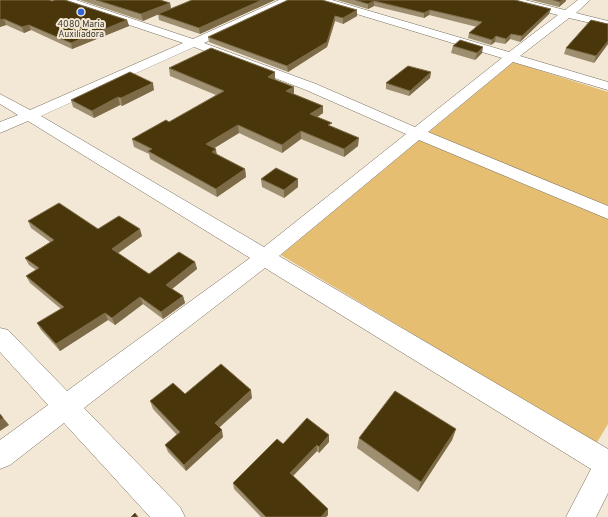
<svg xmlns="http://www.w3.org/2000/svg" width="608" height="517" font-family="Overpass,sans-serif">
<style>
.green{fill:#e5be72}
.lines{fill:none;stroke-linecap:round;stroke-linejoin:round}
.street-casing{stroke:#766d5c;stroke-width:1}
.street{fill:#fff;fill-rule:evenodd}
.wall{fill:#9e8f70}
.shaded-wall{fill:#7d6b48}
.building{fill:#4a360b;stroke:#7d6b48}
.poi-dot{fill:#3165d4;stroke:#f3e8d6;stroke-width:1.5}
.labels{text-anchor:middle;stroke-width:4;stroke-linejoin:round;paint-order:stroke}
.far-poi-label{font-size:9px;fill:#3e3a32;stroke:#f3e8d6}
</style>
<rect width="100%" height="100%" fill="#f3e8d6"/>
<polygon class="green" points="513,62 608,92 608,424 596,444 281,255"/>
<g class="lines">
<defs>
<path id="street" d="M60,0H76L193,39L279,0H293L204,43L316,84L415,127L502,58L317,2L316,0H332L509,52L558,15L508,2L507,0H525L565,10L578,0H590L576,13L608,21V27L569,18L520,56L608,82V90L513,62L428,132L608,206V219L419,140L279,256L608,449V493L596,517H566L591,469L265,268L84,408L180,507L185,517H150L64,423L10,465L0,469V440L48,405L0,352V328L8,330L67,391L250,258L28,121L0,133V122L18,115L0,104V94L30,110L183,43L61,2ZM194,47L306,90L406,134L264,247L41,116Z"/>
</defs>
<use href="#street" class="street-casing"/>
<use href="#street" class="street"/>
</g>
<g class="wall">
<polygon points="0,0 127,20 129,26 72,49 31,30 24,33 6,25 0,27"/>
<polygon points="80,0 160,0 170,3 171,9 275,0 200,34 159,20 158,14 143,21"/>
<polygon points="337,0 515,0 549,14 520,42 510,39 505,44 495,42 491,45 468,38 469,33 477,27 429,15 424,18 374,6 368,9"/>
<polygon points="531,0 566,0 566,1 559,7"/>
<polygon points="357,10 357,16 343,24 335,21 327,47 288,72 209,42 208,37"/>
<polygon points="608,44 594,63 564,54 566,48"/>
<polygon points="453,46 482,53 475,60 451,53"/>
<polygon points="169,68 275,72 275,79 294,94 323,106 323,113 317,117 358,146 344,157 301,139 282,153 239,133 214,148 217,154 245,169 246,177 217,197 150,159 149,154 134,147 132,139 169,122 216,95 170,76"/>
<polygon points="431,72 430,78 409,96 386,89 386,83"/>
<polygon points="154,90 122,106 120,105 94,118 73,107 71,100"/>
<polygon points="261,179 298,187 284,198 262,187"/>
<polygon points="28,221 98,229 142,236 118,253 149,274 195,262 197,269 172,289 183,296 185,303 163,319 143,304 115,325 108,320 60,351 41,330 37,323 61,309 30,283 26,276 36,270 29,265 25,258 50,242 31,228"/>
<polygon points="185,394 252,398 219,428 223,437 186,471 168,452 165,445 177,435 153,409 150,401"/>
<polygon points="456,429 452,440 418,492 357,448 359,438"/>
<polygon points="329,442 319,453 317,451 293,476 328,509 328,515 326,517 261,517 234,489 233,483 283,444"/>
</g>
<g class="shaded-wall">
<polygon points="262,0 275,0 200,34 199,28"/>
<polygon points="563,0 566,0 566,1 559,7 560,2"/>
<polygon points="374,1 374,6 368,9 368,4"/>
<polygon points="170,3 171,9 143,21 141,14"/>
<polygon points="551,9 549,14 520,42 522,36"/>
<polygon points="357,10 357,16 343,24 343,18"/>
<polygon points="430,10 429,15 424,18 424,13"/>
<polygon points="335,16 335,21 327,47 288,72 287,66"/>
<polygon points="4,19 6,25 0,27 0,20"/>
<polygon points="127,20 129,26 72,49 71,43"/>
<polygon points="29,25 31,30 24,33 22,27"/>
<polygon points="511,34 510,39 505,44 506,39"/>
<polygon points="496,36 495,42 491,45 492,40"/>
<polygon points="608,41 608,44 594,63 596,56"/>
<polygon points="483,47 482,53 475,60 477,53"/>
<polygon points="275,72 275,80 268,77"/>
<polygon points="431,72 430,78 409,96 410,91"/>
<polygon points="153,83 154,90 122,106 121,98"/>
<polygon points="294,87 294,94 286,91"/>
<polygon points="118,97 120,105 94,118 92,111"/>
<polygon points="323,106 323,113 310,122 310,114"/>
<polygon points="238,125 239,133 208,152 206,144"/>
<polygon points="301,131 301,139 282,153 282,145"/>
<polygon points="359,138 358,146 344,157 344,149"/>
<polygon points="216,149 217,157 212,152"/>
<polygon points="245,169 246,177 217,197 216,189"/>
<polygon points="298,179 298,187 284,198 284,190"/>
<polygon points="140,229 142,236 114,256 112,249"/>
<polygon points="195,262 197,269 168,292 166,285"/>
<polygon points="183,296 185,303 163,319 161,312"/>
<polygon points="140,297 143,304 115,325 112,318"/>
<polygon points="105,313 108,320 60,351 56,344"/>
<polygon points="251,390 252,398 216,430 215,423"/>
<polygon points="0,414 9,425 0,431"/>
<polygon points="456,429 452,440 418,492 421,482"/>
<polygon points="222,430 223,437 186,471 184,465"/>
<polygon points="329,435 329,442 319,453 319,447"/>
<polygon points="317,445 317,451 290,479 290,473"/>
<polygon points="328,509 328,515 326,517 321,517"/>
</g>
<g class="building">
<polygon points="0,0 49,0 52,1 55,0 65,0 127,20 71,43 29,25 22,27 4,19 0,20"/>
<polygon points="96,0 160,0 170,3 141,14"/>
<polygon points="192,0 262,0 199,28 158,14"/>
<polygon points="288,0 322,0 357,10 343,18 335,16 327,42 287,66 208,37"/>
<polygon points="355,0 515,0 551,9 522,36 511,34 506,39 496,36 492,40 469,33 482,22 430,10 424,13 374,1 368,4"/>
<polygon points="553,0 563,0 560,2"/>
<polygon points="591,20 608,24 608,41 596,56 566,48"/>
<polygon points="460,40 483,47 477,53 453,46"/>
<polygon points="211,48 275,72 268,77 294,87 286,91 323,106 310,114 332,123 328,125 359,138 344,149 301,131 282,145 238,125 206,144 216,149 212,152 245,169 216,189 148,151 152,149 132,139 166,120 169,122 224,91 169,68"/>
<polygon points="408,66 431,72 410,91 386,83"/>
<polygon points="130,72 153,83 121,98 118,97 92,111 71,100"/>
<polygon points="276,168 298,179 284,190 261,179"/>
<polygon points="59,203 98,229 119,216 140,229 112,249 149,274 179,252 195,262 166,285 183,296 161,312 140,297 112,318 105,313 56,344 37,323 64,307 26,276 39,268 25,258 54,240 28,221"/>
<polygon points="221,364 251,390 215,423 222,430 184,465 165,445 180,432 150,401 173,383 185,394"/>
<polygon points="395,391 456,429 421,482 359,438"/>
<polygon points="0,414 3,418 0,420"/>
<polygon points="307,418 329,435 319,447 317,445 290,473 328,509 321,517 266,517 233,483 277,439 283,444"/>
<polygon points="135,513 138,517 131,517"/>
</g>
<circle class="poi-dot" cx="81" cy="12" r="4"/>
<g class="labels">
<g class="far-poi-label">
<text x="81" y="27">4080 Maria<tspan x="81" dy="10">Auxiliadora</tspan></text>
</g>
</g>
</svg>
